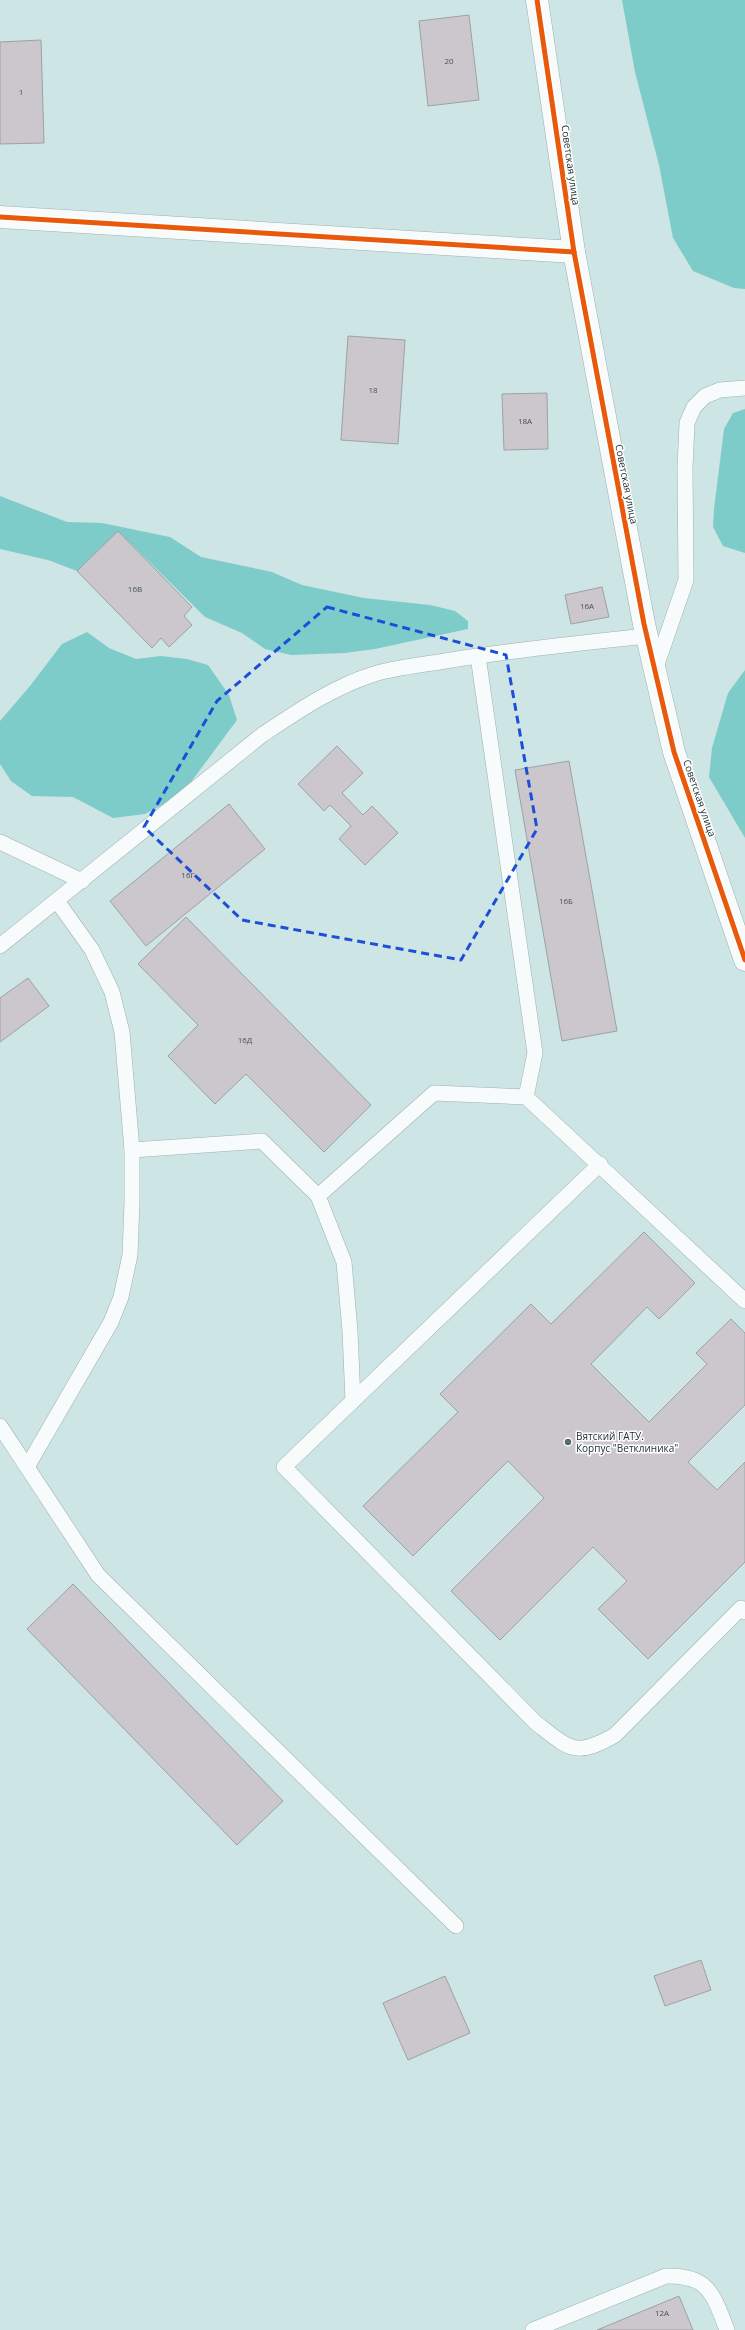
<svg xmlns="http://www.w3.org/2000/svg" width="745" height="2330" font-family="'Open Sans',sans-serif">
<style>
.forest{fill:#7eccca}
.building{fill:#cbc7cc;stroke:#9da2a4}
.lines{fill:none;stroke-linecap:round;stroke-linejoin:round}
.lane-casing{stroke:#9eb0b0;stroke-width:16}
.street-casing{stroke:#9eb0b0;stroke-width:23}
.secondary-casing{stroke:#9eb0b0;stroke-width:23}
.lane{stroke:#f8fbfb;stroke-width:15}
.street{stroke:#f8fbfb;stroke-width:22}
.secondary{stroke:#f8fbfb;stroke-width:22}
.cycleway-casing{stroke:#fff;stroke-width:8}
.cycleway{stroke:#e8590c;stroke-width:5}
.marked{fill:none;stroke:#1d4ed8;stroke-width:3;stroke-dasharray:8 5;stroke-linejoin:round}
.poi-dot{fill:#596d6c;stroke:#fff;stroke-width:1.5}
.labels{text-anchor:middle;stroke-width:3;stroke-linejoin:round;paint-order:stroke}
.number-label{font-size:8px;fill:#475353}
.street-label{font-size:10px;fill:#1b2c2b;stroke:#fff}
.poi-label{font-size:10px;fill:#1b2c2b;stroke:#fff;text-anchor:start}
</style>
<rect width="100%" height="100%" fill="#cde5e4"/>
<g class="forest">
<polygon points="622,0 745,0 745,289 734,288 693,271 673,238 659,165 635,72"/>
<polygon points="745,409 745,553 723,546 713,527 714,509 724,429 733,413"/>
<polygon points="0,496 67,522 102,523 170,537 201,557 272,572 302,585 364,598 430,605 455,611 468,621 468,629 375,649 345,653 291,655 265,649 242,633 205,617 118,531 77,571 48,560 0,549"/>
<polygon points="87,632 109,648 136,659 161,656 187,659 208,665 229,695 237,720 191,782 166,803 145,814 113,818 73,797 32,796 11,781 0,764 0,721 30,686 62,644"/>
<polygon points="745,670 745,838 709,777 712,748 728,693"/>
</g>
<g class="building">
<polygon points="469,15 479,100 428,106 419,21"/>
<polygon points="41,40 44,143 0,144 0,42"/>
<polygon points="348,336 405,340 398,444 341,440"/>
<polygon points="547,393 548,449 504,450 502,394"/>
<polygon points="118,531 192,607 184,616 192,625 169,647 161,638 152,648 77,571"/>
<polygon points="602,587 609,617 571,624 565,595"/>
<polygon points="337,746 363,773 342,793 363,815 372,806 398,833 365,865 339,839 351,826 330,805 324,811 298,784"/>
<polygon points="569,761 617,1031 562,1041 515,770"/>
<polygon points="229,804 265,849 146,946 110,901"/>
<polygon points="186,917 371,1105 324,1152 246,1074 215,1104 168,1056 198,1025 138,964"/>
<polygon points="28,978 49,1006 0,1042 0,998"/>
<polygon points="644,1232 695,1283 659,1319 647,1307 591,1364 649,1422 707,1364 696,1353 731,1319 745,1333 745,1405 688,1462 717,1490 745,1462 745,1562 648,1659 598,1609 627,1581 593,1547 500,1640 451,1591 544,1498 508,1461 413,1556 363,1506 458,1412 440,1394 531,1304 551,1324"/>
<polygon points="73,1584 283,1801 237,1845 27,1629"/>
<polygon points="701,1960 711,1990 665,2006 654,1976"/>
<polygon points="445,1976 470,2033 408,2060 383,2003"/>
<polygon points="679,2296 693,2330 597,2330"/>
</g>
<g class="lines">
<defs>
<g id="lane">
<polyline points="478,656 535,1053 526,1097"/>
<polyline points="655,670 686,580 685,468 687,423 694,407 705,396 720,390 745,388"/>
<polyline points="0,842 82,881"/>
<path d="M0,946L262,735C298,711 333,687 374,674C397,667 422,665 445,661C512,650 580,643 647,636"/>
<polyline points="132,1150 262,1141 318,1196"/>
<path d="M600,1164L284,1467L536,1723C570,1749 575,1758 615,1735L741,1608L745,1612"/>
<polyline points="353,1401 350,1331 344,1262 318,1196 434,1093 526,1097 745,1301"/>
<polyline points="0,1426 98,1575 456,1926"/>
<polyline points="27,1467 111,1322 121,1297 130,1255 132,1202 132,1150 122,1032 112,992 92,950 57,901"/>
<path d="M533,2330L666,2276C709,2275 713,2294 727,2330"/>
</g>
<polyline id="street" points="0,217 574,252"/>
<polyline id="secondary" points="537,0 574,252 644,624 674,752 745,960"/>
</defs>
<use href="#lane" class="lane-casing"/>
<use href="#street" class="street-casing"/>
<use href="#secondary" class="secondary-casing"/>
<use href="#lane" class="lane"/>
<use href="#street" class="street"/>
<use href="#secondary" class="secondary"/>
<defs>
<g id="cycleway">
<polyline points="537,0 574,252 644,624 674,752 745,960"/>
<polyline points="0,217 574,252"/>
</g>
</defs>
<use href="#cycleway" class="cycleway-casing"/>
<use href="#cycleway" class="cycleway"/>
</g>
<path class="marked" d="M327,607L506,655L537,829L461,960L242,920L144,827L217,701Z"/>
<circle class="poi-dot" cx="568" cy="1442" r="4"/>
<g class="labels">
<g class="number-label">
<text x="449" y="64">20</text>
<text x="21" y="95">1</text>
<text x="373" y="393">18</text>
<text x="525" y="424">18А</text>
<text x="135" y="592">16В</text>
<text x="587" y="609">16А</text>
<text x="188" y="878">16Г</text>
<text x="566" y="904">16Б</text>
<text x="245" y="1043">16Д</text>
<text x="662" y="2316">12А</text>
</g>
<g class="street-label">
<text transform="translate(571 165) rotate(82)" y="4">Советская улица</text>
<text transform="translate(627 484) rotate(79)" y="4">Советская улица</text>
<text transform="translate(700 798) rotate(71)" y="4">Советская улица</text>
</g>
<g class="poi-label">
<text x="576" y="1440">Вятский ГАТУ.<tspan x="576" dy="12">Корпус "Ветклиника"</tspan></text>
</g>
</g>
</svg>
